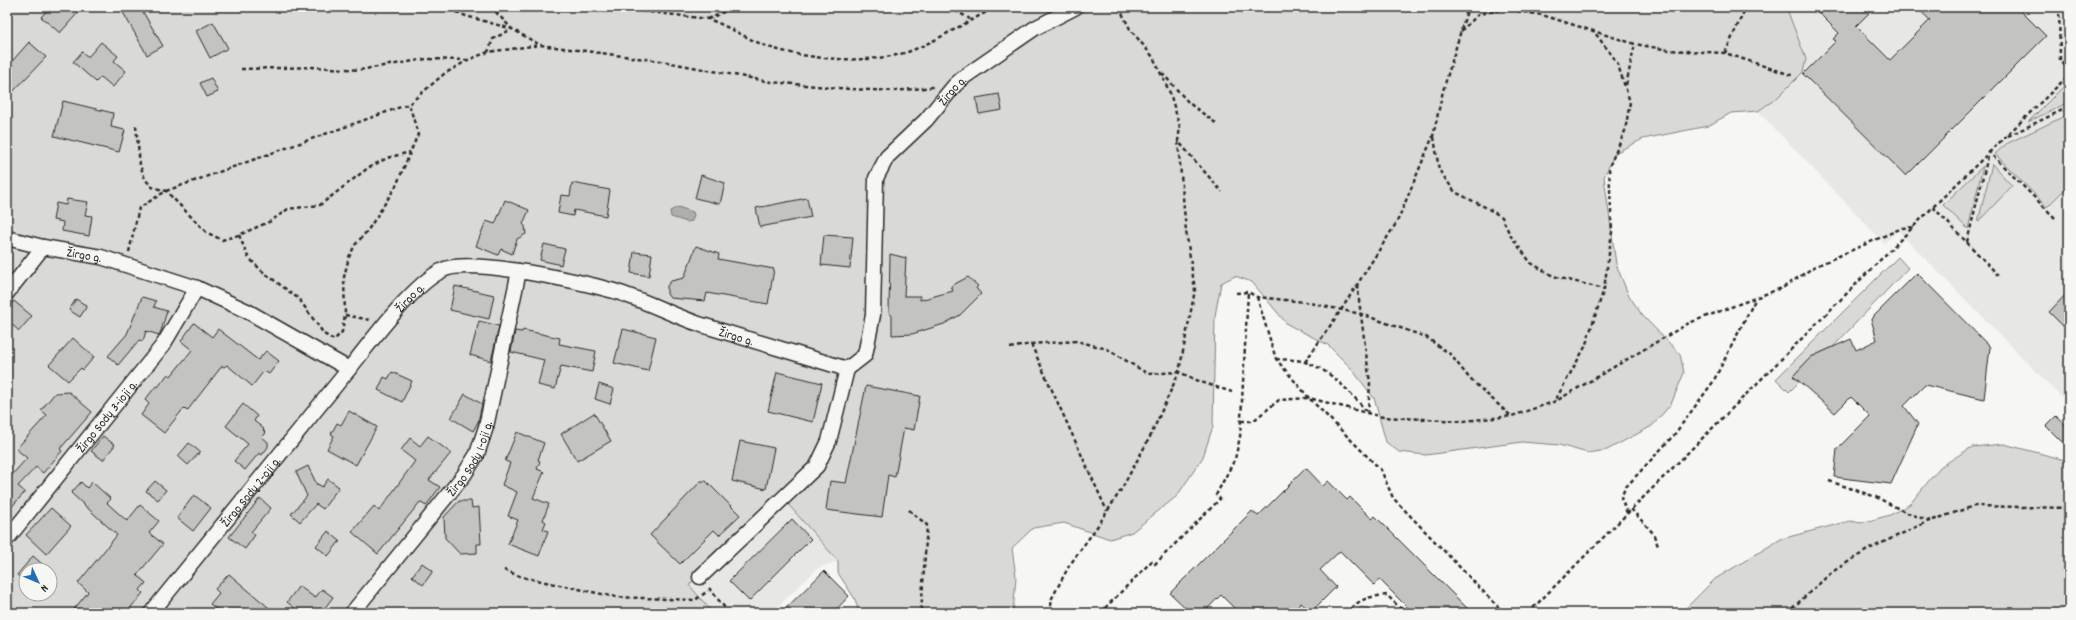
<svg xmlns="http://www.w3.org/2000/svg" width="2076" height="620" font-family="Dekko,sans-serif">
<style>
.built{fill:#e7e7e3}
.green{fill:#d9d9d5;stroke:#828280;fill-rule:evenodd}
.water{fill:#aeaeab;stroke:#7a7a78}
.building{fill:#c3c3c0;stroke:#2b2b2b}
.lines{fill:none;stroke-linecap:round;stroke-linejoin:round}
.minor-casing{stroke:#2b2b2b;stroke-width:17}
.path{stroke:#2b2b2b;stroke-width:2.5;stroke-dasharray:4 3;stroke-linecap:butt}
.minor{stroke:#f6f6f2;stroke-width:14}
.labels{text-anchor:middle;stroke-width:3;stroke-linejoin:round;paint-order:stroke}
.street-label{font-size:13px;fill:#2b2b2b;stroke:#f6f6f2}
</style>
<rect width="100%" height="100%" fill="#f6f6f2"/>
<filter id="ink" filterUnits="userSpaceOnUse"><feTurbulence type="fractalNoise" baseFrequency=".025" numOctaves="2"/><feDisplacementMap in="SourceGraphic" scale="8" xChannelSelector="R" yChannelSelector="G"/><feConvolveMatrix kernelMatrix="1 2 1 2 8 2 1 2 1" color-interpolation-filters="sRGB"/></filter>
<g filter="url(#ink)">
<g class="built">
<polygon points="1786,7 2069,7 2069,405 1898,231 1884,243 1758,111 1777,98 1806,59"/>
<polygon points="780,495 838,561 818,568 771,613 713,613 689,585"/>
</g>
<g class="green">
<path d="M7,7H1786L1806,59L1803,72L1777,98L1758,111L1731,113L1708,126L1643,139L1615,153L1604,177L1616,264L1628,294L1642,315L1680,354L1684,373L1671,404L1652,426L1607,450L1588,453L1559,445L1522,442L1426,455L1399,452L1386,442L1374,398L1350,367L1328,345L1287,324L1252,282L1235,276L1221,283L1215,316L1213,426L1203,457L1177,496L1132,532L1110,539L1064,523L1033,528L1012,548L1016,577L1013,613H859L855,599L838,573V561L780,495L689,585L713,613H7ZM26,570H50V594H26Z"/>
<polygon points="2069,81 2069,102 2028,122"/>
<polygon points="2069,114 2069,185 2047,207 1995,154 2006,144"/>
<polygon points="1992,164 2012,186 1978,222"/>
<polygon points="1983,166 1968,229 1943,205"/>
<polygon points="1898,257 1908,268 1833,347 1811,357 1793,376 1799,382 1789,392 1776,379"/>
<polygon points="2004,444 2069,461 2069,613 1681,613 1715,579 1781,539 1850,521 1861,523 1890,515 1910,504 1940,467 1972,447"/>
<polygon points="1361,607 1394,613 1395,613 1354,613"/>
</g>
<polygon class="water" points="678,207 693,212 694,215 692,221 687,222 671,217 670,211"/>
<g class="building">
<polygon points="50,7 83,7 60,33 41,17"/>
<polygon points="120,7 140,7 163,46 147,55"/>
<polygon points="1813,7 1875,7 1856,26 1890,60 1930,20 1916,7 2017,7 2046,36 1906,176 1803,74 1836,41 1833,39 1839,33"/>
<polygon points="213,22 228,48 210,58 196,31"/>
<polygon points="29,42 46,57 7,98 7,67"/>
<polygon points="101,42 118,56 114,61 126,71 113,87 101,77 96,82 73,62 82,52 88,57"/>
<polygon points="211,78 218,92 207,97 200,83"/>
<polygon points="999,94 1002,110 979,114 976,98"/>
<polygon points="63,101 113,113 111,127 125,130 119,152 54,136"/>
<polygon points="701,175 725,183 720,204 695,198"/>
<polygon points="572,183 610,190 606,216 574,210 573,216 558,213 561,195 570,196"/>
<polygon points="807,198 811,217 760,227 756,208"/>
<polygon points="67,199 88,202 85,215 92,216 89,236 62,231 63,222 53,220 56,203 66,205"/>
<polygon points="505,200 529,210 523,224 525,226 526,234 517,239 512,254 501,249 498,255 476,246 486,221 495,224"/>
<polygon points="824,235 853,237 850,268 821,265"/>
<polygon points="544,244 565,249 561,265 540,260"/>
<polygon points="696,246 719,254 718,259 774,269 768,304 707,293 705,301 670,298 667,294 667,286 671,281 684,278"/>
<polygon points="634,252 652,254 649,276 631,273"/>
<polygon points="890,254 906,258 904,296 920,296 920,300 953,291 951,286 968,277 978,286 976,288 981,294 960,315 944,324 912,334 892,335 892,316 889,312"/>
<polygon points="1917,273 1990,347 1984,399 1925,385 1904,406 1918,424 1891,484 1834,477 1837,449 1870,416 1851,397 1835,413 1793,376 1811,357 1851,339 1856,350 1877,340 1871,319"/>
<polygon points="455,286 494,295 489,319 450,310"/>
<polygon points="2069,291 2069,332 2049,312"/>
<polygon points="142,297 156,301 154,307 167,311 161,331 159,335 146,331 143,341 139,340 118,365 108,356 127,334"/>
<polygon points="76,299 87,306 80,317 69,310"/>
<polygon points="14,301 32,316 19,331 7,320 7,309"/>
<polygon points="479,321 499,326 491,361 470,355"/>
<polygon points="194,323 212,337 218,329 258,360 266,351 279,361 269,374 264,371 252,386 227,365 224,367 222,366 187,411 184,408 164,433 141,415 149,404 145,400 156,386 158,387 168,374 171,376 192,350 181,341"/>
<polygon points="623,329 656,337 648,371 614,363"/>
<polygon points="523,330 560,338 559,344 596,351 592,372 561,366 555,389 538,385 544,360 511,352 515,331 522,332"/>
<polygon points="73,338 94,357 83,370 81,368 68,381 49,365"/>
<polygon points="392,372 412,381 402,402 378,390 384,377 388,379"/>
<polygon points="777,372 822,383 813,422 768,411"/>
<polygon points="599,384 614,389 610,404 595,399"/>
<polygon points="866,386 920,396 914,430 904,428 895,477 888,475 882,517 826,510 830,481 846,483"/>
<polygon points="69,392 92,412 60,449 62,451 43,473 36,467 18,486 25,492 7,512 7,476 9,478 27,458 16,449 47,415 41,410 55,393"/>
<polygon points="465,394 482,404 478,422 473,431 451,418"/>
<polygon points="243,404 257,416 254,421 264,429 263,430 266,433 262,437 268,442 268,447 262,455 259,453 245,470 234,461 248,444 226,426"/>
<polygon points="349,411 377,427 356,465 327,449 334,436 331,434 337,423 341,425"/>
<polygon points="594,413 611,441 577,461 561,434"/>
<polygon points="2056,416 2069,428 2069,449 2046,426"/>
<polygon points="517,432 544,443 538,460 540,461 537,469 544,472 533,498 549,504 543,520 546,522 543,529 548,531 539,556 508,544 518,520 508,516 517,492 502,485 510,463 505,461"/>
<polygon points="103,436 115,445 103,460 91,451"/>
<polygon points="428,436 451,453 429,480 440,487 426,506 420,502 378,554 352,532 374,506 379,511 415,461 401,450 410,438 420,446"/>
<polygon points="740,441 774,448 766,489 732,481"/>
<polygon points="189,443 200,452 188,465 178,456"/>
<polygon points="308,466 317,485 318,484 322,487 328,479 339,487 323,509 316,504 300,522 291,514 307,496 296,472"/>
<polygon points="1306,468 1323,486 1328,481 1347,500 1350,497 1372,519 1375,516 1472,613 1413,613 1379,579 1374,585 1340,551 1320,570 1336,587 1311,612 1301,603 1292,613 1239,613 1221,595 1203,613 1191,613 1170,593 1252,511 1258,516"/>
<polygon points="155,481 166,490 158,500 146,491"/>
<polygon points="701,481 706,481 740,515 719,535 714,530 680,564 650,535"/>
<polygon points="81,482 87,488 92,482 111,499 107,503 127,521 140,505 159,521 149,533 163,544 137,575 146,583 140,590 143,593 126,613 71,613 88,592 78,583 117,535 71,493"/>
<polygon points="194,495 211,508 193,531 177,518"/>
<polygon points="260,498 271,508 251,532 255,535 245,549 229,537"/>
<polygon points="459,501 471,501 472,508 479,507 481,544 477,544 477,553 460,554 445,538 444,517"/>
<polygon points="51,508 71,526 46,554 26,535"/>
<polygon points="792,519 811,539 749,601 729,581"/>
<polygon points="328,531 340,541 328,556 316,546"/>
<polygon points="33,556 49,570 26,570 26,582 17,575"/>
<polygon points="422,563 433,571 423,585 412,576"/>
<polygon points="824,571 849,596 833,613 781,613"/>
<polygon points="229,574 275,613 221,613 210,604 219,593 215,589"/>
<polygon points="299,586 315,598 322,589 333,597 321,613 301,613 287,602"/>
</g>
<g class="lines">
<defs>
<g id="minor">
<path id="s1" d="M7,238L43,247L101,257L197,288L247,311L349,369C371,342 414,282 445,269C474,258 582,282 614,291C644,300 672,315 702,325C750,340 799,354 847,369L865,355L873,315L876,178L887,157L926,120L955,85L964,77L1035,28L1076,7"/>
<polyline points="7,293 43,247"/>
<path id="s2" d="M7,539L163,345L197,288"/>
<polyline points="700,577 817,466 829,441 847,369"/>
<path id="s3" d="M151,613L349,369"/>
<path id="s4" d="M352,613L464,475L477,454L486,427L519,271"/>
</g>
</defs>
<use href="#minor" class="minor-casing"/>
<g class="path">
<polyline points="443,7 466,16 512,29 493,39 488,52"/>
<polyline points="491,7 512,29 540,45 661,61 771,82 850,89 894,91 933,87"/>
<path d="M608,7L708,19C731,27 751,42 775,49C814,60 874,65 913,50C942,38 969,20 997,7"/>
<polyline points="949,7 970,19"/>
<polyline points="1119,7 1130,29 1153,57 1170,93 1180,127 1178,141 1222,192"/>
<polyline points="2059,7 2060,60 2069,70"/>
<polyline points="708,19 726,11 741,7"/>
<polyline points="1461,31 1479,14 1506,9 1542,15 1635,44 1669,50 1725,53 1794,76"/>
<polyline points="1725,53 1746,7"/>
<polyline points="241,69 316,67 359,70 426,59 467,60"/>
<polyline points="1162,73 1189,103 1217,124"/>
<polyline points="1626,85 1635,44"/>
<polyline points="136,126 140,165 145,179 152,187 166,191 206,232 222,240 239,235 271,221 288,209 320,205 368,168 387,158 410,152"/>
<polyline points="2008,136 2069,107"/>
<polyline points="1434,137 1439,170 1455,192 1487,208 1502,217 1510,235 1531,263 1553,276 1604,289"/>
<polyline points="1933,207 1998,275"/>
<polyline points="239,235 248,257 262,271 299,299 324,334 334,340 342,332 345,315 344,277 349,257 355,245 368,230 396,186 418,134 409,104"/>
<polyline points="1967,242 1989,152 2055,218"/>
<polyline points="129,252 139,208 166,191 409,104 444,74 468,60 488,52 540,45"/>
<polyline points="1357,285 1370,383 1368,414"/>
<polyline points="1236,293 1248,292 1257,297 1305,302 1361,314 1426,337 1450,354 1470,379 1511,416"/>
<polyline points="1257,297 1276,359 1309,398 1383,417 1464,421 1512,416 1556,401 1689,323 1784,287 1814,267 1902,228 1915,227"/>
<polyline points="345,315 370,320"/>
<polyline points="1031,344 1107,511"/>
<polyline points="1010,348 1031,344 1077,341 1107,349 1148,374 1179,372 1201,382 1232,392"/>
<path d="M1276,359C1285,360 1296,359 1305,362C1331,370 1351,393 1368,413"/>
<polyline points="1305,362 1341,310 1397,222 1433,136 1443,91 1468,7"/>
<polyline points="1556,399 1585,347 1604,289 1612,232 1609,167 1625,131 1630,102 1617,62 1595,33"/>
<polyline points="1241,421 1253,421 1279,400 1309,398 1381,470 1393,498 1504,613"/>
<polyline points="1829,481 1876,497 1907,513 1930,521 1974,506 2069,508"/>
<polyline points="1631,509 1653,533 1658,546"/>
<polyline points="909,510 927,525 921,613"/>
<polyline points="1627,513 1621,498 1625,488 1674,435 1713,382 1755,300"/>
<polyline points="504,570 522,577 616,597 695,600 708,591"/>
<polyline points="709,588 729,613"/>
<polyline points="1050,613 1052,598 1069,566 1099,524 1121,490 1151,435 1179,372 1195,290 1186,231 1178,141"/>
<polyline points="1100,613 1152,561 1155,564 1220,499 1216,495 1235,459 1240,437 1248,292"/>
<path d="M1346,613C1362,598 1366,597 1387,595L1405,613"/>
<polyline points="1528,613 1933,207 2069,75"/>
<polyline points="1787,613 1832,572 1869,549 1929,521"/>
</g>
<use href="#minor" class="minor"/>
</g>
</g>
<g class="labels">
<g class="street-label">
<text dy="5" stroke="none"><textPath href="#s1" startOffset="1244">Žirgo g.</textPath></text>
<text dy="5" stroke="none"><textPath href="#s1" startOffset="79">Žirgo g.</textPath></text>
<text dy="5" stroke="none"><textPath href="#s1" startOffset="463">Žirgo g.</textPath></text>
<text dy="5" stroke="none"><textPath href="#s1" startOffset="811">Žirgo g.</textPath></text>
<text dy="5" stroke="none"><textPath href="#s2" startOffset="158">Žirgo Sodų 3-ioji g.</textPath></text>
<text dy="5" stroke="none"><textPath href="#s4" startOffset="195">Žirgo Sodų 1-oji g.</textPath></text>
<text dy="5" stroke="none"><textPath href="#s3" startOffset="157">Žirgo Sodų 2-oji g.</textPath></text>
</g>
</g>
<rect width="2076" height="620" fill="none" stroke="#f6f6f2" stroke-width="24"/>
<rect x="12" y="12" width="2052" height="596" fill="none" stroke="#2b2b2b" stroke-width="1.5" filter="url(#ink)"/>
<g transform="translate(38 582) rotate(134)"><circle r="19" fill="#f6f6f2" stroke="#a5a5a2"/>
<path d="M0-3L7 15L0 10L-7 15Z" fill="#1f6fb2"/>
<text y="-6" font-size="11" font-weight="bold" text-anchor="middle" fill="#2b2b2b">N</text>
</g>
</svg>
